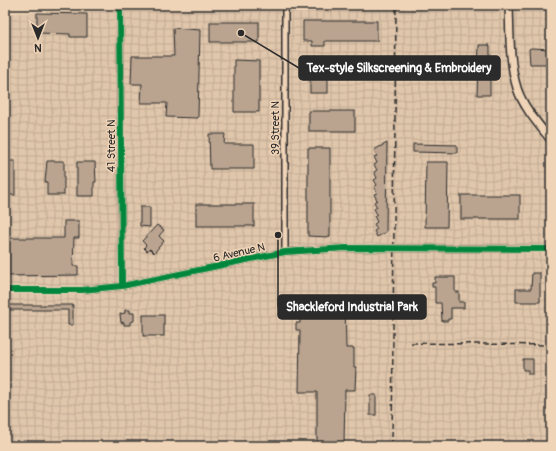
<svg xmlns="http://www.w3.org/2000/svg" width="556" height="451" font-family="Pangolin,sans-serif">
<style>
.industrial{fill:url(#industrial-grid)}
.building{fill:#baa490;stroke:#2b2b2b}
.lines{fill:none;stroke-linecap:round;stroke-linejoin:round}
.street-casing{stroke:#2b2b2b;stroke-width:8}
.secondary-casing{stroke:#2b2b2b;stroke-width:10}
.street{stroke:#f0d4b7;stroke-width:5}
.secondary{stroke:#f0d4b7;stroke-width:7}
.rail{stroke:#2b2b2b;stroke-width:1.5;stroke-dasharray:6 3;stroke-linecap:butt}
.cycleway-casing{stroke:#f0d4b7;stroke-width:8}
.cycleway{stroke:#00873e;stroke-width:6}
.labels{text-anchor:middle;stroke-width:3;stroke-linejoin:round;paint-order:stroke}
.street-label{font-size:11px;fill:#2b2b2b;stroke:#f0d4b7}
.leader{fill:none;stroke:#2b2b2b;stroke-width:1.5}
.callout-dot{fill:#2b2b2b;stroke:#f0d4b7;stroke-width:1.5}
.callout{fill:#2b2b2b;stroke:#2b2b2b;stroke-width:1.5}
.callout-label{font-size:12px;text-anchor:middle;font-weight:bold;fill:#fff}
</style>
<defs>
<pattern id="industrial-grid" width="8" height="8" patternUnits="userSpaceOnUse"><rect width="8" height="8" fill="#e0c6ab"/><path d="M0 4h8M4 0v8" fill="none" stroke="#c0aa93"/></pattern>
</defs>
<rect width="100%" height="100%" fill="#f0d4b7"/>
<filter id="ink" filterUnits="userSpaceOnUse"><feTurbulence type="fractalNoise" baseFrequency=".025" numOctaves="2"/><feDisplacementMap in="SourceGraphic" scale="8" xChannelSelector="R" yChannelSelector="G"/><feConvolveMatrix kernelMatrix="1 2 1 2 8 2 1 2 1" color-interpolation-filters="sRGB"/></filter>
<g filter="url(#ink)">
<polygon class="industrial" points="420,5 551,5 551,446 5,446 5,23 12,13"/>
<g class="building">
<polygon points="37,13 87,14 87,37 70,37 70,34 37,33"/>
<polygon points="303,21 377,21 377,41 325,41 325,46 312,46 312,41 303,41"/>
<rect x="210" y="22" width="49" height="20"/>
<polygon points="173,28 200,30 198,118 166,117 167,103 141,103 142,84 131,84 132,56 174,56"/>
<polygon points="479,45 489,45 490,47 490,95 477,95"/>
<polygon points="531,48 551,49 551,64 530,64 529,49"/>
<polygon points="234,60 259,61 259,112 234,112"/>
<rect x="310" y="73" width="18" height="20"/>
<rect x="309" y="111" width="46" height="20"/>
<polygon points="209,134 225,134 224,144 254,144 254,169 210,169"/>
<polygon points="387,143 386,232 377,237 374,231 377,229 374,224 377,222 374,216 377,214 374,209 377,207 374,202 377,200 374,194 377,193 374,187 377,185 374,180 377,178 374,172 377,170 374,165 377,163 374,157 377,156 374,150"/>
<polygon points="413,144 457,145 457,153 413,152"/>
<polygon points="308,148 330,148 330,237 308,236"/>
<rect x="5" y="161" width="10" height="34"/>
<polygon points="47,161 64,161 64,195 47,195 47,182 45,182"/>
<polygon points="77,162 95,162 96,182 94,182 94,196 77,196"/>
<polygon points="426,162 448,162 447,227 425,227"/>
<rect x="461" y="195" width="59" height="24"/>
<rect x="196" y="204" width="58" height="22"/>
<polygon points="140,207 150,207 150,227 140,226"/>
<polygon points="64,221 79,221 79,238 74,238 73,266 78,266 78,275 5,276 5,238 64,238"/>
<polygon points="157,225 164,230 159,236 164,241 154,253 150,249 147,251 144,248 146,245 142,241"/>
<polygon points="532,273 540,273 540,302 516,302 516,289 531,289"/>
<polygon points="435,277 455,277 455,292 459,292 459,302 464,302 464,308 451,308 451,319 448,319 448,321 442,321 441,303 435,303 435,287 432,287 432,283 435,283"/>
<polygon points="305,298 345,300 346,348 354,348 354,367 356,367 355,390 345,390 344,446 317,446 317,392 299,392 300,330 296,330 296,323 300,323 300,300"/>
<polygon points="5,305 73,305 73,325 68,325 68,310 5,310"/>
<polygon points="125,310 130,310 130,313 134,313 134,321 130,322 130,325 124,325 124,322 121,323 120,314 125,313"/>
<rect x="143" y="315" width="21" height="21"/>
<polygon points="523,359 533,359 533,374 528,374 528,370 523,370"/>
<rect x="370" y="395" width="6" height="20"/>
</g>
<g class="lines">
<defs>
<g id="street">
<polyline points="120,5 122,286"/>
<polyline points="285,252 285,5"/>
<polyline points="5,290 82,290 122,286 285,252 346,248 551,249"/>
</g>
<path id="secondary" d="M509,5C510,33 509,62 517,88C523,107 539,125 551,140"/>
</defs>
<use href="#street" class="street-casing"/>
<use href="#secondary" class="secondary-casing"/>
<use href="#street" class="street"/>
<use href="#secondary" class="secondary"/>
<g class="rail">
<polyline points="411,343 551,345"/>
<polyline points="392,446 396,5"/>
</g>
<defs>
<g id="cycleway">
<polyline points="120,5 122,286"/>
<polyline points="5,290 82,290 122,286 285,252 346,248 551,249"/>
</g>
</defs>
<use href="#cycleway" class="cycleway-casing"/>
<use href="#cycleway" class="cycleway"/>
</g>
</g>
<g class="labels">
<g class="street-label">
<text transform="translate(275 128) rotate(-90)" y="4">39 Street N</text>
<text transform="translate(111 146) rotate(-90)" y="4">41 Street N</text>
<text transform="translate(239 252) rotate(-13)" y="4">6 Avenue N</text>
</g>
</g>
<path class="leader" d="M241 33L299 68M278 235L278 307"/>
<g class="callout-dot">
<circle cx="241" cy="33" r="4"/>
<circle cx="278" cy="235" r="4"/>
</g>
<g class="callout">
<rect x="299" y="56" width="201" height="24" rx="4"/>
<rect x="278" y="295" width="148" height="24" rx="4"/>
</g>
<g class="callout-label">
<text x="399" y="72">Tex-style Silkscreening &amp; Embroidery</text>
<text x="352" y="311">Shackleford Industrial Park</text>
</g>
<rect width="556" height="451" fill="none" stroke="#f0d4b7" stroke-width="20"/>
<rect x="10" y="10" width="536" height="431" fill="none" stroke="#2b2b2b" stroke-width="1.5" filter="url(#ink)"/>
<g transform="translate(38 38) rotate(180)" stroke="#f0d4b7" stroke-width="3" paint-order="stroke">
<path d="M0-3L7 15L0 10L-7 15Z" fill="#2b2b2b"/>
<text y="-6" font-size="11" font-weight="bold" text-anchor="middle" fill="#2b2b2b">N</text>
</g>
</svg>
